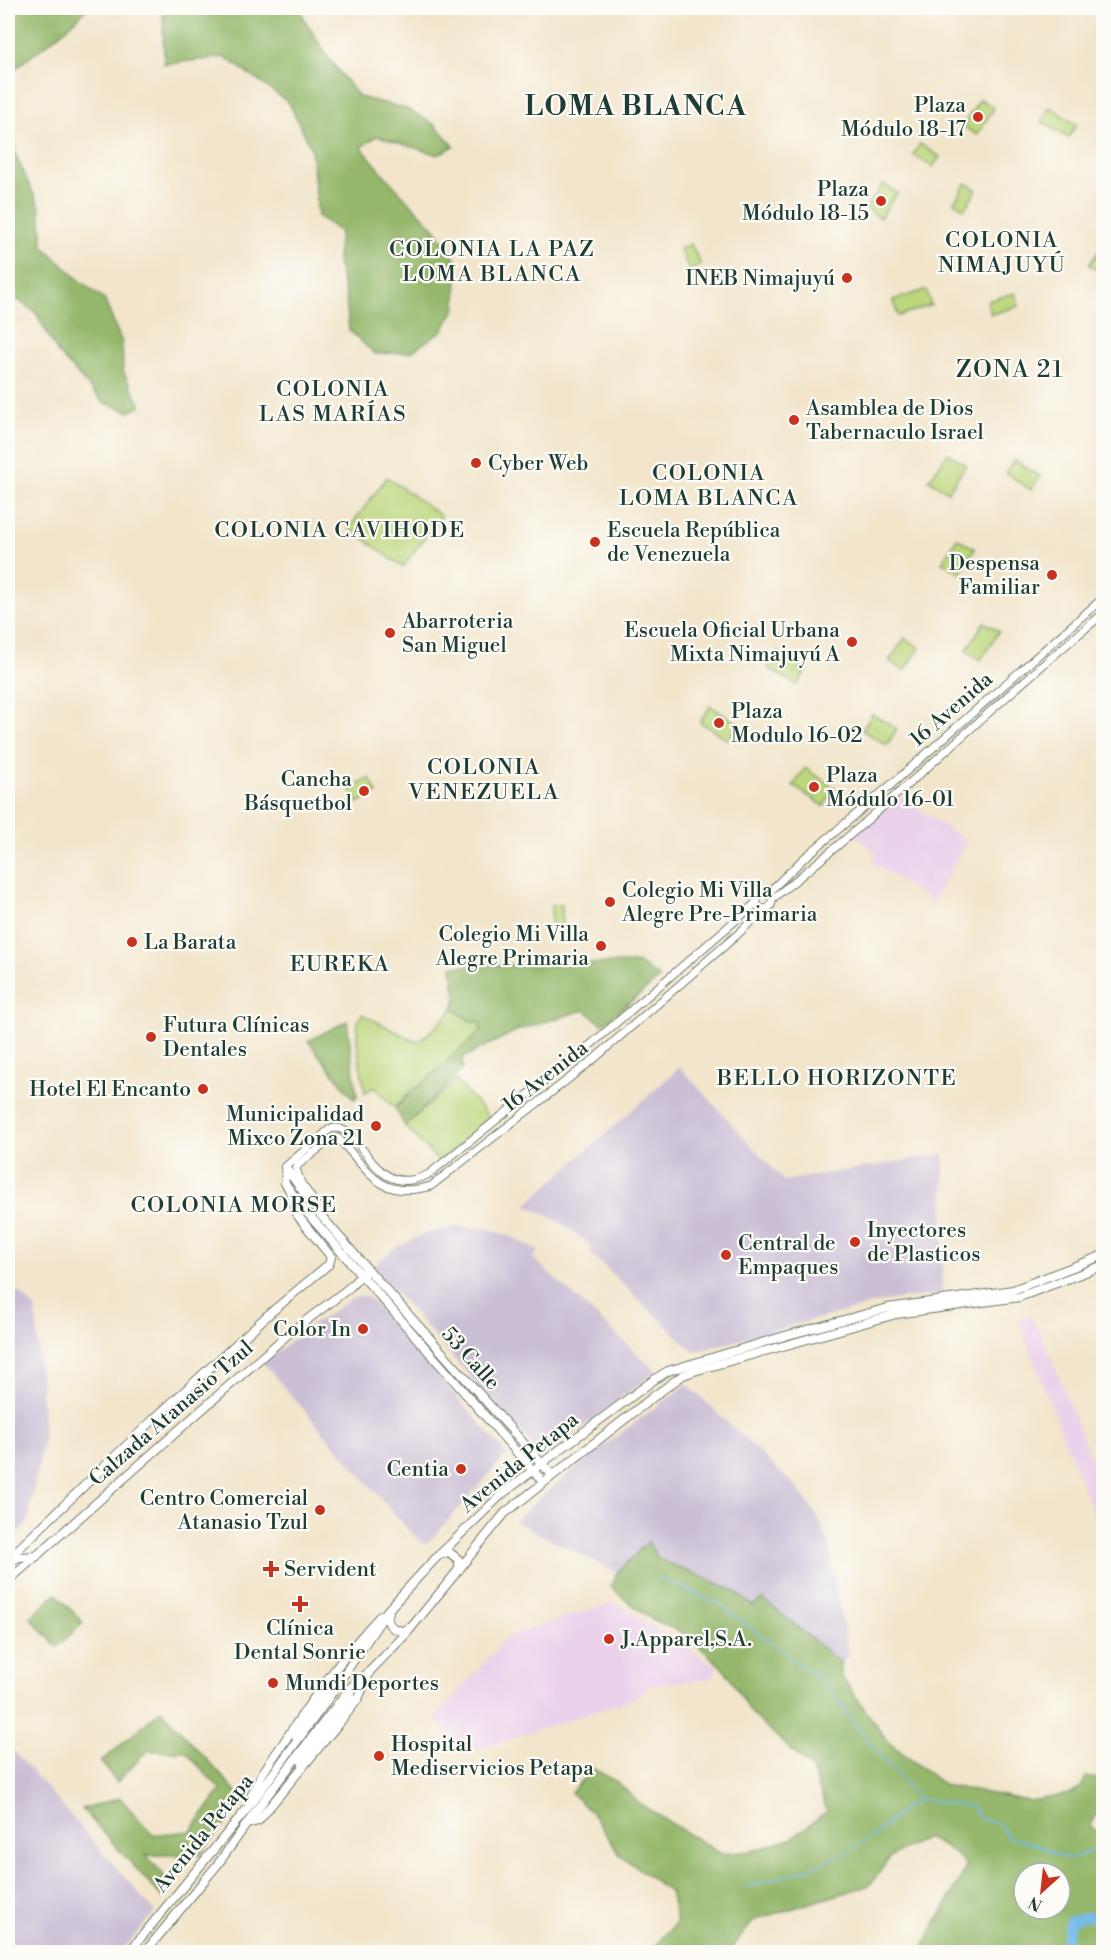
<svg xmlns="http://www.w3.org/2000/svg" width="1111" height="1960" font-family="'Libre Bodoni',serif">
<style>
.built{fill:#ebd1eb}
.industrial{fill:#cbbfd5}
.green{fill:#bcd77c;stroke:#6e8a58;stroke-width:1.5}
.forest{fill:#95b86c;stroke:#5a7a50;stroke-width:1.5;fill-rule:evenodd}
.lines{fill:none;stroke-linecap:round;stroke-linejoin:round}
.stream{stroke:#75bbec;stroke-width:1.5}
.river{stroke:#75bbec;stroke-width:9}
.secondary-casing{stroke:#697869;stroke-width:9}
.primary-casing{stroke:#697869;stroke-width:10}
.secondary{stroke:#fff;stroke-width:7}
.primary{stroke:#fff;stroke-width:8}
.poi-dot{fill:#c8321e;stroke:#fdfcf7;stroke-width:2}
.labels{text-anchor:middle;stroke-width:4.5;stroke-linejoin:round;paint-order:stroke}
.poi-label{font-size:21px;fill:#1f3d34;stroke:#fdfcf7;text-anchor:start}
.street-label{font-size:21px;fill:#1f3d34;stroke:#fdfcf7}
.neighbourhood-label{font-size:22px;letter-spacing:1.5px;fill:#1f3d34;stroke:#fdfcf7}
.quarter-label{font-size:24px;letter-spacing:1.5px;fill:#1f3d34;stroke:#fdfcf7}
.district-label{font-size:27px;font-weight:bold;letter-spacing:1.5px;fill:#1f3d34;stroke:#fdfcf7}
</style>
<rect width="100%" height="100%" fill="#fdfcf7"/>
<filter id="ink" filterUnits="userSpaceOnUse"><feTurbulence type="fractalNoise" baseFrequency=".0167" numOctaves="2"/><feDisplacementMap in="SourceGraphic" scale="12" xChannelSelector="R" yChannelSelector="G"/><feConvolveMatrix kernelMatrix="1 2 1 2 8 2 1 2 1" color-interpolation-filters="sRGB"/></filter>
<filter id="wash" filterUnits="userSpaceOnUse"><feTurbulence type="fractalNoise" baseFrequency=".008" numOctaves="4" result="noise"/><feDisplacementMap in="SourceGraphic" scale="24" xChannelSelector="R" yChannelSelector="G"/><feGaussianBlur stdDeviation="1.35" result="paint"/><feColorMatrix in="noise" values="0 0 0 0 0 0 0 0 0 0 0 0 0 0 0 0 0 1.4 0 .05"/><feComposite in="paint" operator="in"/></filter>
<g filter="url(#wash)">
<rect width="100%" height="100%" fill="#f2e5cb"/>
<g class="built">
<polygon points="897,795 967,841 933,902 872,862 876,853 855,835"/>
<polygon points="1031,1315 1053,1362 1103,1489 1103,1538 1018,1320"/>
<polygon points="614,1602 718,1667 711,1679 649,1685 636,1698 469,1752 435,1719 507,1637"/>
</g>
<g class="industrial">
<polygon points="680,1067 784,1181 944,1154 942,1294 889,1300 694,1352 590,1253 593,1247 562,1223 526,1205"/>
<polygon points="458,1227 487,1228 513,1237 539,1251 533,1258 656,1371 549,1453 535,1449 373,1267 395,1248 426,1233"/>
<polygon points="19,1291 36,1310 44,1437 27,1525 8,1540 8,1302"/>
<polygon points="359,1296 366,1296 373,1302 507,1454 428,1543 420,1542 412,1534 263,1363 307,1329 351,1299"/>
<polygon points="687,1384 796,1487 817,1515 829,1545 848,1656 841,1663 762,1598 754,1606 733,1590 658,1559 648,1542 617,1573 514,1521 575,1468"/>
<polygon points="8,1744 155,1912 121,1952 8,1952"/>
</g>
<g class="green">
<polygon points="980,99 994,108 977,135 962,126"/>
<polygon points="1050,107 1077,125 1068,138 1041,121"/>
<polygon points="920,144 940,157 933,167 913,155"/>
<polygon points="966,183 977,190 964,209 954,202"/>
<polygon points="883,184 897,193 880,218 866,208"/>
<polygon points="691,244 701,265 690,271 680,249"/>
<polygon points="1103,244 1104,274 1103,274 1089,265"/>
<polygon points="926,290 931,305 898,316 893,300"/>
<polygon points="1015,293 1019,306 991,314 987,301"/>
<polygon points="948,453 966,465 948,492 929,480"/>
<polygon points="1014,460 1040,476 1031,490 1006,473"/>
<polygon points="387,477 441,516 403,567 349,528"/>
<polygon points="957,538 975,549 960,573 942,562"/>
<polygon points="984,622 999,631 981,660 966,651"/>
<polygon points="905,638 920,648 905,671 889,661"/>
<polygon points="778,652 807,669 797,685 768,668"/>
<polygon points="710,706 739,724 728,740 700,722"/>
<polygon points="872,714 897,729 887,745 862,730"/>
<polygon points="805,768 835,788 824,806 793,786"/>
<polygon points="370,778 377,793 358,803 350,789"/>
<rect x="551" y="905" width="11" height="20"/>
<path d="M453,1008L471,1021L480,1022L481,1031L417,1089L414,1087L395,1108L374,1087L365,1093C363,1076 350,1027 362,1014L414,1041H420L445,1018Z"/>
<polygon points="456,1080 489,1117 439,1162 405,1126"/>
</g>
<g class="forest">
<polygon points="8,8 88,8 66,29 11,72 15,154 40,208 43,246 80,281 104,299 122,343 123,371 141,406 130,412 103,402 58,353 36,313 8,293"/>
<polygon points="167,8 299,8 307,24 329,59 359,97 407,109 434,124 454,146 438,155 377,136 361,147 392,184 435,229 457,262 456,307 443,330 411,352 375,354 349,330 346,298 337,259 340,232 318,216 311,148 289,103 225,57 164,64 163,14"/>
<polygon points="634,963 640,964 660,978 603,1024 584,1010 518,1030 462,1058 463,1069 405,1126 395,1108 481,1031 480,1022 472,1022 453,1008 456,999 452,966"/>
<polygon points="347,1021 357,1096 354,1099 308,1041"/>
<path d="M648,1542L658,1559L733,1590L753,1606L763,1599L841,1663V1676L888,1742L944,1785L1029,1801L1071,1794L1081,1787L1086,1777L1103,1780V1809L1096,1815L1090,1827L1103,1834V1952H920L961,1878L966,1866L957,1855L927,1837L891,1856L870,1885L754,1920L729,1952H649L677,1922L670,1892L620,1855L592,1813L571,1793L592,1768L617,1782L643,1806L721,1854L752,1851L791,1839L827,1811L812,1769L752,1714L725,1670L687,1635L650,1618L621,1596L611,1586L617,1573ZM1024,1873H1060V1909H1024Z"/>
<polygon points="56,1593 83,1623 57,1647 30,1617"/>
<polygon points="161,1710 244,1800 199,1855 146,1855 173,1886 163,1898 82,1809 120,1798 153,1835 191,1831 221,1790 185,1751 147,1751 117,1782 101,1762"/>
</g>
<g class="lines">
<g class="stream">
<polyline points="660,1578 719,1604 822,1681 876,1751 919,1799 972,1807 980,1819 999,1823 1008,1837 1038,1845 1064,1858 1077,1857 1104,1844"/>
<path d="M744,1887C788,1876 830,1865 869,1839C887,1826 899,1810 919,1799"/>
</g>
<polyline class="river" points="1074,1952 1073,1946 1066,1940 1070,1921 1086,1916 1104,1922"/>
</g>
</g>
<g filter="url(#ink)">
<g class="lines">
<defs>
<g id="secondary">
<circle cx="764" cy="901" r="8"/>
<polyline points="767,894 803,859 892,784 1104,597"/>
<path d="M772,899C887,809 991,706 1104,613"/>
<path d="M285,1183V1167L330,1129C364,1119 369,1204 429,1174L595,1041L757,902"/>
<path d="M317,1211L318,1207L301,1183L296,1169L298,1165L330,1140L338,1138C369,1170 378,1201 431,1186L594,1059L738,934L764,909"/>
</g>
<g id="primary">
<polyline points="285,1167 317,1211 363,1264 552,1475"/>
<polyline points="285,1183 302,1207 543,1482"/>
<polyline points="440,1554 449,1552 459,1560 459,1570"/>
<polyline points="8,1559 155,1418 269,1314 329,1264 331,1257 328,1253 298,1216 289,1189"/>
<polyline points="8,1562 19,1557 37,1556"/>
<polyline points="8,1581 198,1413 287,1335 349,1288 367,1269"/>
<path d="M389,1612C384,1622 392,1630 403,1631L409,1628"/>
<polyline points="295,1736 329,1685 337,1682"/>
<polyline points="301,1761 350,1700 350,1691"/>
<path d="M251,1797C257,1779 271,1761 282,1745C312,1699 343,1655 381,1615"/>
<polyline points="247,1824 258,1821 344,1717 358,1699 369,1674"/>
<polyline points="129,1952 247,1809 320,1710 387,1611 432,1562 502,1494 558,1451 655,1379 668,1371 788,1335 888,1308 1013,1290 1104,1255"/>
<polyline points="145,1952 218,1864 266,1797 351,1687 369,1672 406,1634 505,1513 657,1394 683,1375 694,1371 896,1314 1019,1297 1104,1265"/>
</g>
</defs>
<use href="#secondary" class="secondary-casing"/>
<use href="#primary" class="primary-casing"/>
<use href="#secondary" class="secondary"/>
<use href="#primary" class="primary"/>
</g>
</g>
<g class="poi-dot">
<circle cx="978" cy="117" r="6"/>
<circle cx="881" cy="201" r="6"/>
<circle cx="847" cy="278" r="6"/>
<circle cx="794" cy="420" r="6"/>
<circle cx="476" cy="463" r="6"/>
<circle cx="595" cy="542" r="6"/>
<circle cx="1052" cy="575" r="6"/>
<circle cx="390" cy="633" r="6"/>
<circle cx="852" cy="642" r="6"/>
<circle cx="719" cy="723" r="6"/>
<circle cx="814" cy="787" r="6"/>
<circle cx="364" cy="791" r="6"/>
<circle cx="610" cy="902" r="6"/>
<circle cx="132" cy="942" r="6"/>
<circle cx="601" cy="946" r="6"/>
<circle cx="151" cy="1037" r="6"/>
<circle cx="203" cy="1089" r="6"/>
<circle cx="376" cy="1126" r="6"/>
<circle cx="855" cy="1242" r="6"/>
<circle cx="726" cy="1255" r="6"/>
<circle cx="363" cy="1329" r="6"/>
<circle cx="461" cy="1469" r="6"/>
<circle cx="320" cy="1510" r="6"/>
<path d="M268 1560h6v6h6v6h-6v6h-6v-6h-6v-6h6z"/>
<path d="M297 1595h6v6h6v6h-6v6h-6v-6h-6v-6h6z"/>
<circle cx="609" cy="1639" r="6"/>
<circle cx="273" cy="1683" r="6"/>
<circle cx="379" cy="1756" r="6"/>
</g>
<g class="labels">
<g class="poi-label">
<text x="966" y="112" text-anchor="end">Plaza<tspan x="966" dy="24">Módulo 18-17</tspan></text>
<text x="869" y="196" text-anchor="end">Plaza<tspan x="869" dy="24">Módulo 18-15</tspan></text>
<text x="835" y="285" text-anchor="end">INEB Nimajuyú</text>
<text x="806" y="415">Asamblea de Dios<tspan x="806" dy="24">Tabernaculo Israel</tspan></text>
<text x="488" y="470">Cyber Web</text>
<text x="607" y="537">Escuela República<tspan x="607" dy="24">de Venezuela</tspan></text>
<text x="1040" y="570" text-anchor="end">Despensa<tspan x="1040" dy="24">Familiar</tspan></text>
<text x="402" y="628">Abarroteria<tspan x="402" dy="24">San Miguel</tspan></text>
<text x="840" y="637" text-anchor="end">Escuela Oficial Urbana<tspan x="840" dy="24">Mixta Nimajuyú A</tspan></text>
<text x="731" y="718">Plaza<tspan x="731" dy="24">Modulo 16-02</tspan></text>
<text x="826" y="782">Plaza<tspan x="826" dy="24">Módulo 16-01</tspan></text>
<text x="352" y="786" text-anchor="end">Cancha<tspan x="352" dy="24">Básquetbol</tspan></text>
<text x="622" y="897">Colegio Mi Villa<tspan x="622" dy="24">Alegre Pre-Primaria</tspan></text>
<text x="589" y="941" text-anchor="end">Colegio Mi Villa<tspan x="589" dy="24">Alegre Primaria</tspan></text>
<text x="144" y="949">La Barata</text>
<text x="163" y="1032">Futura Clínicas<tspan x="163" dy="24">Dentales</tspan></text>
<text x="191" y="1096" text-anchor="end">Hotel El Encanto</text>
<text x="364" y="1121" text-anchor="end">Municipalidad<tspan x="364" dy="24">Mixco Zona 21</tspan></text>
<text x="867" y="1237">Inyectores<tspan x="867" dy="24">de Plasticos</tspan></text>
<text x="738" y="1250">Central de<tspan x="738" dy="24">Empaques</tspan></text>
<text x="351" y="1336" text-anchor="end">Color In</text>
<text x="449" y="1476" text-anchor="end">Centia</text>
<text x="308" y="1505" text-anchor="end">Centro Comercial<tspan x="308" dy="24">Atanasio Tzul</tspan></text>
<text x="284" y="1576">Servident</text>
<text x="300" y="1635" text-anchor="middle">Clínica<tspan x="300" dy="24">Dental Sonrie</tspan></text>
<text x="621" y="1646">J.Apparel,S.A.</text>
<text x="285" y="1690">Mundi Deportes</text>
<text x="391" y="1751">Hospital<tspan x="391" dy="24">Mediservicios Petapa</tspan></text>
</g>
<g class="street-label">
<text transform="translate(951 709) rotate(-41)" y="7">16 Avenida</text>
<text transform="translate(545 1076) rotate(-38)" y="7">16 Avenida</text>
<text transform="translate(471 1358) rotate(48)" y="7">53 Calle</text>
<text transform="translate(171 1413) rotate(-41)" y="7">Calzada Atanasio Tzul</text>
<text transform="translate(519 1462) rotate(-39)" y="7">Avenida Petapa</text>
<text transform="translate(203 1833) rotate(-51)" y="7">Avenida Petapa</text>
</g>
<g class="neighbourhood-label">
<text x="1002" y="247">COLONIA<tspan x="1002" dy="25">NIMAJUYÚ</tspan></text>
<text x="492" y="256">COLONIA LA PAZ<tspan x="492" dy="25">LOMA BLANCA</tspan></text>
<text x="333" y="396">COLONIA<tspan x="333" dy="25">LAS MARÍAS</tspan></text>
<text x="709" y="480">COLONIA<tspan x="709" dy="25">LOMA BLANCA</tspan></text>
<text x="340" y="537">COLONIA CAVIHODE</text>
<text x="484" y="774">COLONIA<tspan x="484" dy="25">VENEZUELA</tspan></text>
<text x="340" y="971">EUREKA</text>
<text x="837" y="1085">BELLO HORIZONTE</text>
<text x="234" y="1212">COLONIA MORSE</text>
</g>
<g class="quarter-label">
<text x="1010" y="377">ZONA 21</text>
</g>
<g class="district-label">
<text x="636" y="115">LOMA BLANCA</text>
</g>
</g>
<rect width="1111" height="1960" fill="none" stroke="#fdfcf7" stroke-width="30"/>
<g transform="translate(1042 1891) rotate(207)"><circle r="28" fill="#fdfcf7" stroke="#a4b0a9" stroke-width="1.5"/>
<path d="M0-4.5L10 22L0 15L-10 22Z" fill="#c8321e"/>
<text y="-9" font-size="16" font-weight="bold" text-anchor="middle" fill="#1f3d34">N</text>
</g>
</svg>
